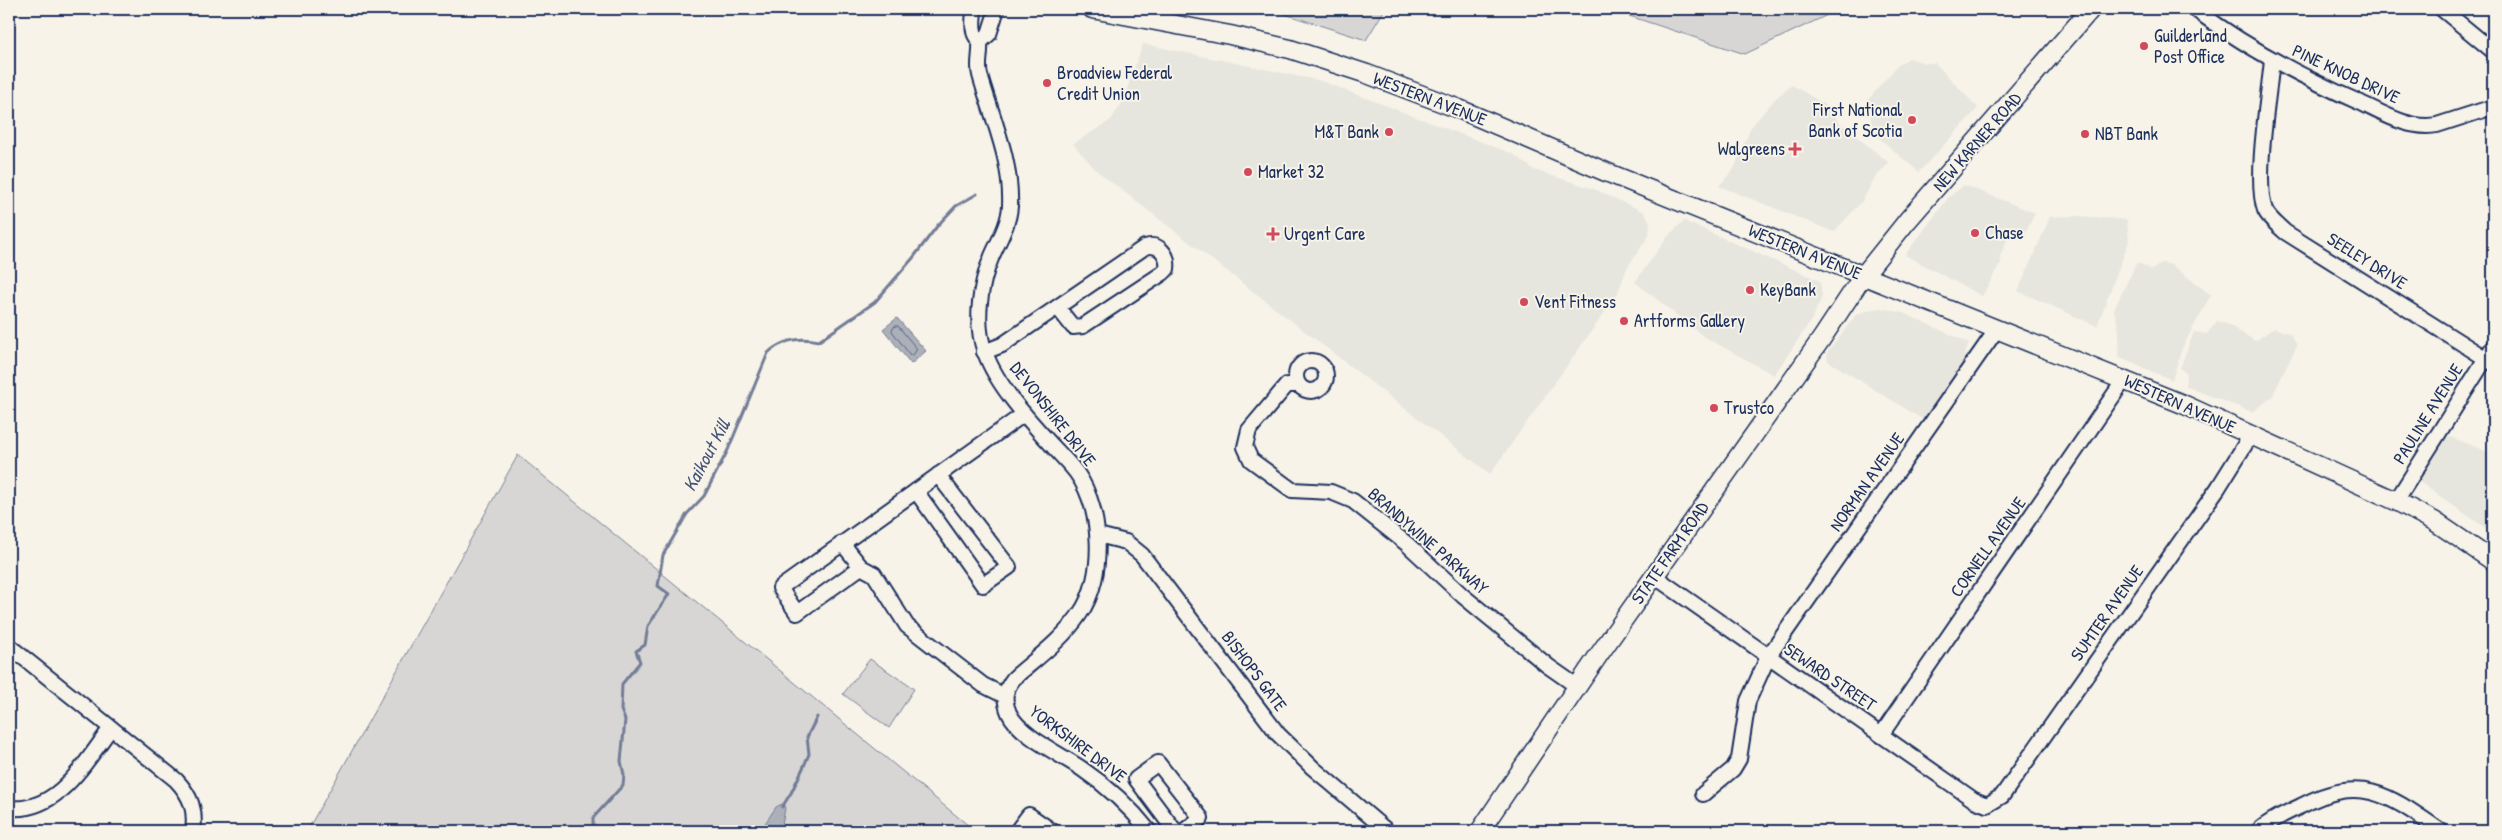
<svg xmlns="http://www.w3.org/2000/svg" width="2502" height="840" font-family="'Patrick Hand',sans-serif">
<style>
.built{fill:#e6e5de}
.green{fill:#d7d6d4;stroke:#798299}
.water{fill:#acb0b9;stroke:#727c95}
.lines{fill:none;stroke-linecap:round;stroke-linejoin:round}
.shore{stroke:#556382;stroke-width:1}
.stream{stroke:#727c95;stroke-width:3}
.minor-casing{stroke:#1b2f5e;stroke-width:18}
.major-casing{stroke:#1b2f5e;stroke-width:21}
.minor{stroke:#f7f3e8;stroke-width:14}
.major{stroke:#f7f3e8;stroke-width:18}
.poi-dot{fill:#d1495b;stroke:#f7f3e8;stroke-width:2}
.labels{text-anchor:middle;stroke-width:4;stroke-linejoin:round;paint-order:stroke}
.poi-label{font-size:18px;fill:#1b2f5e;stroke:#f7f3e8;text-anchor:start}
.street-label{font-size:18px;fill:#1b2f5e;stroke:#f7f3e8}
.water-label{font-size:19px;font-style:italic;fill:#465679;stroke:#f7f3e8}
</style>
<rect width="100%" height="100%" fill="#f7f3e8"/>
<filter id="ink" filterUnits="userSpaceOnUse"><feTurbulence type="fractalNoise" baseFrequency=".02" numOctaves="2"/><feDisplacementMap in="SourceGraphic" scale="10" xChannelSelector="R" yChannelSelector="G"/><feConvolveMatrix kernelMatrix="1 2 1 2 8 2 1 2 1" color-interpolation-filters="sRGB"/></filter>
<g filter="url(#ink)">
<g class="built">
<polygon points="1143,44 1321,81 1513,154 1534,170 1594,189 1644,212 1650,222 1649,235 1627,268 1617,295 1490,474 1097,171 1073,144 1111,120 1122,103"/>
<polygon points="1909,58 1925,63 1935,63 1978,108 1919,172 1879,138 1872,125 1868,100 1897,66"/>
<polygon points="1792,85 1824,104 1841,124 1889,163 1875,177 1863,200 1834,232 1719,186 1734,169 1751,127 1776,98"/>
<polygon points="1964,185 2035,213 2025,233 2011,231 2000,256 2001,263 1982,296 1905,255 1949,197"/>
<polygon points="2079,216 2127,220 2129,241 2097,326 2018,291 2050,217"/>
<polygon points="1684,221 1820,281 1822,297 1812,319 1774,375 1703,336 1635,282 1669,235"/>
<polygon points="2137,262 2152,270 2162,263 2172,265 2211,295 2182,348 2172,380 2118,357 2119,331 2114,309"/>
<polygon points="1881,308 1903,313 1969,343 1960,369 1924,420 1828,361 1827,353 1856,315 1868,310"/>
<polygon points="2217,321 2227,324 2255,341 2274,328 2291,334 2297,345 2272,397 2252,412 2185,386 2187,374 2180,368 2194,332 2207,334"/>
<polygon points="2445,435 2483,450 2493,456 2493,533 2415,479"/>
</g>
<g class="green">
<polygon points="1269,9 1385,9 1366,40"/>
<polygon points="1608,9 1840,9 1745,54"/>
<polygon points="518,455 975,831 307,831"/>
<polygon points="870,659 914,689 889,728 843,694"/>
</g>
<g class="water">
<polygon points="897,318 926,351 911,364 883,329"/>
<polygon points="782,804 785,808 781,831 760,831 776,807"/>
</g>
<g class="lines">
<polygon class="shore" points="895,326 898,326 917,349 913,355 910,355 892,331"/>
<g class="stream">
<polyline points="1242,11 1245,9"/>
<polyline points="782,807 791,793 804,766 809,754 807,737 817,717"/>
<path d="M593,831V818L623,785L624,775L621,761L625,720L621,710L622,684L640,662L636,651L645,645L648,626L669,594L658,586L663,555L687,514L704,496L728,450L768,353C782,340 800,337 819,341L875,302L913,258L938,225L956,206L977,194"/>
</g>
<defs>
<g id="minor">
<path d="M974,9C974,16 972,24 974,31C974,36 979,39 980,44C981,54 977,65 980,75C992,118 1012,160 1010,206C1009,224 999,240 992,256C980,284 974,323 985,352C998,391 1044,436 1071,466C1103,501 1107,577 1079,615C1062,640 1037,658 1014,678C1005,689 1003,699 1009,713C1020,736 1060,754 1082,769C1107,786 1130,807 1149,831"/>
<path d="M2195,9C2246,48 2302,77 2361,103C2384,114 2410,130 2437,125L2493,107"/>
<polyline points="2442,9 2493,51"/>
<polyline points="980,42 989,34 997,9"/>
<path d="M2272,60C2269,94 2254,181 2265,210C2269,219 2278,225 2285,232L2493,363"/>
<path d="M984,352L1002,345L1145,247C1159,242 1169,255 1167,269L1163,273L1083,326L1073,327L1058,308"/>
<circle cx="1311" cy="376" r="15"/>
<polyline points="1298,385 1287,385 1249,430 1245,447 1251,460 1292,490 1331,492 1353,501 1407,544 1463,596 1548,666 1578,687"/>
<polyline points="916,491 983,585 1009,567 938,475"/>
<polyline points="2396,501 2493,347"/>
<polyline points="1098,535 1126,542 1142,555 1278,734 1313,768 1387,831"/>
<polyline points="842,543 861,567 797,613 780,588 1024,414"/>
<polyline points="861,567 874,574 907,626 983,685 1005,696"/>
<polyline points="1654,576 1974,800 1987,805 2002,796 2218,488 2251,435"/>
<path d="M9,646L176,780C191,796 196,810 193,831"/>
<polyline points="1881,735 2124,380"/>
<polyline points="1703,794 1733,769 1739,759 1748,701 1768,657 1997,329"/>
<path d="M9,808C58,813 85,762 111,728"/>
<polyline points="1017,831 1029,815 1052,831"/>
<polyline points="1175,831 1136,779 1158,763 1201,818 1184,831"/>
<path d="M2258,831C2271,820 2286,813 2301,806C2362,773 2390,796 2441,831"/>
</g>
<g id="major">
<polyline points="1092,9 1230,35 1290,49 1367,74 1459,109 1606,172 2185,405 2396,501 2434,521 2493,561"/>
<polyline points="1480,831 1598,656 1822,338 1863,276 1907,221 2091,9"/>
</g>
</defs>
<use href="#minor" class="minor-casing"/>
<use href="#major" class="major-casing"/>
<use href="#minor" class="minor"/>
<use href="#major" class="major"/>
</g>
</g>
<g class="poi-dot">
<circle cx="2144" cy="46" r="5"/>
<circle cx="1047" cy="83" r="5"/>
<circle cx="1912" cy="120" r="5"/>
<circle cx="1389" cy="132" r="5"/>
<circle cx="2085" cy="134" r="5"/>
<path d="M1792.5 141.5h5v5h5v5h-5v5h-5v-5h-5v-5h5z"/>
<circle cx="1248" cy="172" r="5"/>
<circle cx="1975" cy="233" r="5"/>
<path d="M1270.5 226.5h5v5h5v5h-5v5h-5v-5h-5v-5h5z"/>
<circle cx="1750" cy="290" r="5"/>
<circle cx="1524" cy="302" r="5"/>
<circle cx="1624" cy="321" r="5"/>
<circle cx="1714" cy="408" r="5"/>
</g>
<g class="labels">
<g class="poi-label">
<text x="2154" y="42">Guilderland<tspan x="2154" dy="21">Post Office</tspan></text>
<text x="1057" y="79">Broadview Federal<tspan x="1057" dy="21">Credit Union</tspan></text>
<text x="1902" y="116" text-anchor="end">First National<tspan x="1902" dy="21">Bank of Scotia</tspan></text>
<text x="1379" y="138" text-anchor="end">M&amp;T Bank</text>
<text x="2095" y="140">NBT Bank</text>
<text x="1785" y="155" text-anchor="end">Walgreens</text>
<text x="1258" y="178">Market 32</text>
<text x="1985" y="239">Chase</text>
<text x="1284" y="240">Urgent Care</text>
<text x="1760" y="296">KeyBank</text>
<text x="1534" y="308">Vent Fitness</text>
<text x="1634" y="327">Artforms Gallery</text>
<text x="1724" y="414">Trustco</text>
</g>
<g class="street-label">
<text transform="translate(2346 74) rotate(25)" y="6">PINE KNOB DRIVE</text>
<text transform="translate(1430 99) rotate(21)" y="6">WESTERN AVENUE</text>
<text transform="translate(1977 142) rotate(-49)" y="6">NEW KARNER ROAD</text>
<text transform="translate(1805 252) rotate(22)" y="6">WESTERN AVENUE</text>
<text transform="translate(2367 261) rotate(32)" y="6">SEELEY DRIVE</text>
<text transform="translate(2180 404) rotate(24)" y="6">WESTERN AVENUE</text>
<text transform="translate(1053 414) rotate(52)" y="6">DEVONSHIRE DRIVE</text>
<text transform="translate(2428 414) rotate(-58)" y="6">PAULINE AVENUE</text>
<text transform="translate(1867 482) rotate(-55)" y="6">NORMAN AVENUE</text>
<text transform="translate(1428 541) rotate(41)" y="6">BRANDYWINE PARKWAY</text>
<text transform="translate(1988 547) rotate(-55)" y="6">CORNELL AVENUE</text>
<text transform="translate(1670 553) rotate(-55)" y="6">STATE FARM ROAD</text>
<text transform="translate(2107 613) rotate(-55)" y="6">SUMTER AVENUE</text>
<text transform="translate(1254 671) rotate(53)" y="6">BISHOPS GATE</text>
<text transform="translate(1830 677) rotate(34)" y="6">SEWARD STREET</text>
<text transform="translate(1078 744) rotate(37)" y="6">YORKSHIRE DRIVE</text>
</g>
<g class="water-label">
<text transform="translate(706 455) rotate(-62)" y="7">Kaikout Kill</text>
</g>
</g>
<rect width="2502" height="840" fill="none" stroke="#f7f3e8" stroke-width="30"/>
<rect x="15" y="15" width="2472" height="810" fill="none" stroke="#1b2f5e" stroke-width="2" filter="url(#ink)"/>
</svg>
